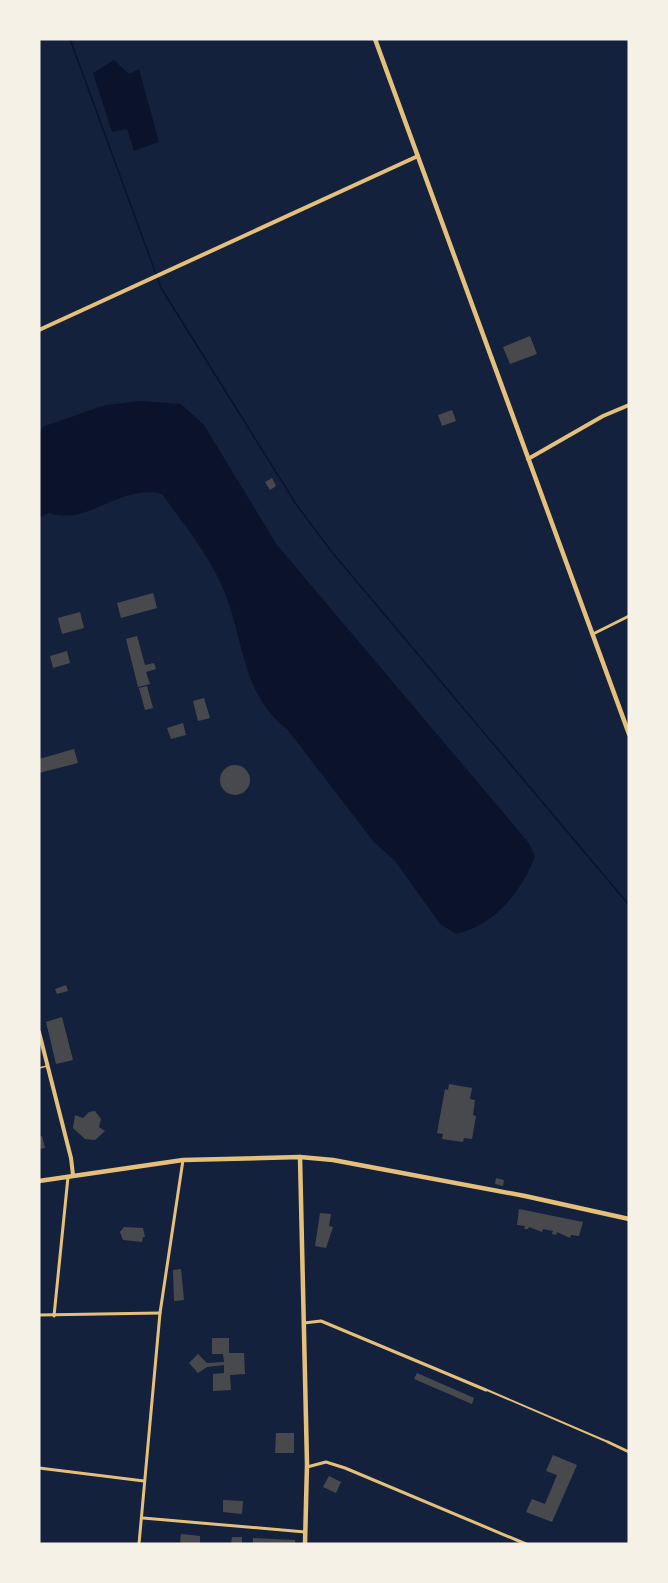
<svg xmlns="http://www.w3.org/2000/svg" width="668" height="1583" font-family="'Source Sans 3',sans-serif">
<style>
.water{fill:#0b132b}
.lines{fill:none;stroke-linecap:round;stroke-linejoin:round}
.stream{stroke:#0b132b;stroke-width:1.5}
.building{fill:#48494c}
.service{stroke:#e5c07b;stroke-width:1.5}
.pedestrian{stroke:#e5c07b;stroke-width:2}
.minor{stroke:#e5c07b;stroke-width:3}
.tertiary{stroke:#e5c07b;stroke-width:4}
.secondary{stroke:#e5c07b;stroke-width:4.5}
</style>
<rect width="100%" height="100%" fill="#14213d"/>
<g class="water">
<polygon points="114,60 129,74 139,69 159,142 134,151 127,129 112,132 93,73"/>
<path d="M141,401L181,404L204,425L277,545L529,843L535,857C520,893 495,925 456,934L440,924L395,861L373,841L287,729C244,697 244,645 227,599C214,561 185,526 162,494C120,483 88,527 49,513L39,517V437L42,427L105,405Z"/>
</g>
<g class="lines">
<polyline class="stream" points="70,39 161,288 296,504 331,551 629,905"/>
</g>
<g class="building">
<polygon points="530,336 537,354 510,364 503,347"/>
<polygon points="452,410 456,421 442,426 438,415"/>
<polygon points="272,478 276,486 270,490 265,482"/>
<polygon points="153,593 157,608 121,618 117,603"/>
<polygon points="80,612 84,628 62,634 58,618"/>
<polygon points="137,636 145,665 154,663 156,669 146,672 150,684 138,687 126,639"/>
<polygon points="67,651 70,663 53,668 50,656"/>
<polygon points="147,686 153,708 145,710 139,688"/>
<polygon points="204,698 210,718 198,721 193,701"/>
<polygon points="183,723 186,735 171,739 167,728"/>
<polygon points="74,749 78,763 39,773 39,759"/>
<circle cx="235" cy="780" r="15"/>
<polygon points="66,985 68,991 57,994 55,989"/>
<polygon points="62,1017 73,1060 56,1064 46,1022"/>
<polygon points="449,1084 472,1088 470,1099 475,1100 473,1115 476,1116 472,1139 464,1138 463,1142 442,1139 443,1134 437,1133 445,1089 448,1090"/>
<polygon points="95,1111 101,1119 99,1127 105,1131 95,1140 85,1139 73,1128 75,1115 83,1118 89,1112"/>
<polygon points="42,1136 45,1148 39,1149 39,1137"/>
<polygon points="496,1178 504,1180 503,1186 495,1184"/>
<polygon points="519,1209 583,1222 579,1236 571,1235 570,1238 557,1232 556,1235 552,1234 553,1231 543,1229 542,1232 529,1227 528,1229 524,1229 525,1226 517,1225"/>
<polygon points="320,1213 331,1214 329,1226 333,1227 326,1248 315,1246"/>
<polygon points="124,1227 143,1228 145,1237 143,1237 142,1242 123,1240 120,1232"/>
<polygon points="181,1269 184,1300 174,1301 173,1270"/>
<polygon points="212,1338 229,1338 229,1353 244,1353 245,1374 230,1375 231,1390 213,1391 213,1374 224,1373 224,1365 207,1367 198,1373 189,1363 198,1354 207,1363 224,1362 223,1354 212,1354"/>
<polygon points="417,1373 474,1398 472,1404 414,1379"/>
<polygon points="276,1433 294,1433 294,1453 275,1453"/>
<polygon points="553,1455 577,1465 552,1522 526,1512 532,1499 545,1504 557,1475 546,1471"/>
<polygon points="329,1476 341,1482 336,1493 323,1487"/>
<polygon points="223,1500 243,1501 242,1514 223,1512"/>
<polygon points="181,1534 200,1536 200,1544 180,1544"/>
<polygon points="232,1537 242,1537 242,1544 231,1544"/>
<polygon points="253,1538 295,1540 295,1544 253,1544"/>
</g>
<g class="lines">
<polyline class="service" points="39,1068 47,1066"/>
<polyline class="pedestrian" points="487,1390 608,1442"/>
<g class="minor">
<polyline points="593,634 629,616"/>
<polyline points="39,1315 160,1313"/>
<polyline points="54,1316 68,1177"/>
<polyline points="304,1323 321,1321 486,1390"/>
<polyline points="608,1442 629,1452"/>
<polyline points="307,1467 326,1462 345,1468 526,1544"/>
<polyline points="39,1468 144,1481"/>
<polyline points="143,1518 305,1532"/>
<polyline points="139,1544 160,1313 183,1160"/>
</g>
<g class="tertiary">
<polyline points="39,330 418,156"/>
<polyline points="528,459 603,416 629,405"/>
<polyline points="39,1032 71,1158 73,1175"/>
</g>
<g class="secondary">
<polyline points="375,39 629,734"/>
<polyline points="300,1157 307,1464 305,1544"/>
<polyline points="39,1181 183,1160 300,1157 333,1160 525,1196 629,1219"/>
</g>
</g>
<rect width="668" height="1583" fill="none" stroke="#f6f1e7" stroke-width="81"/>
</svg>
